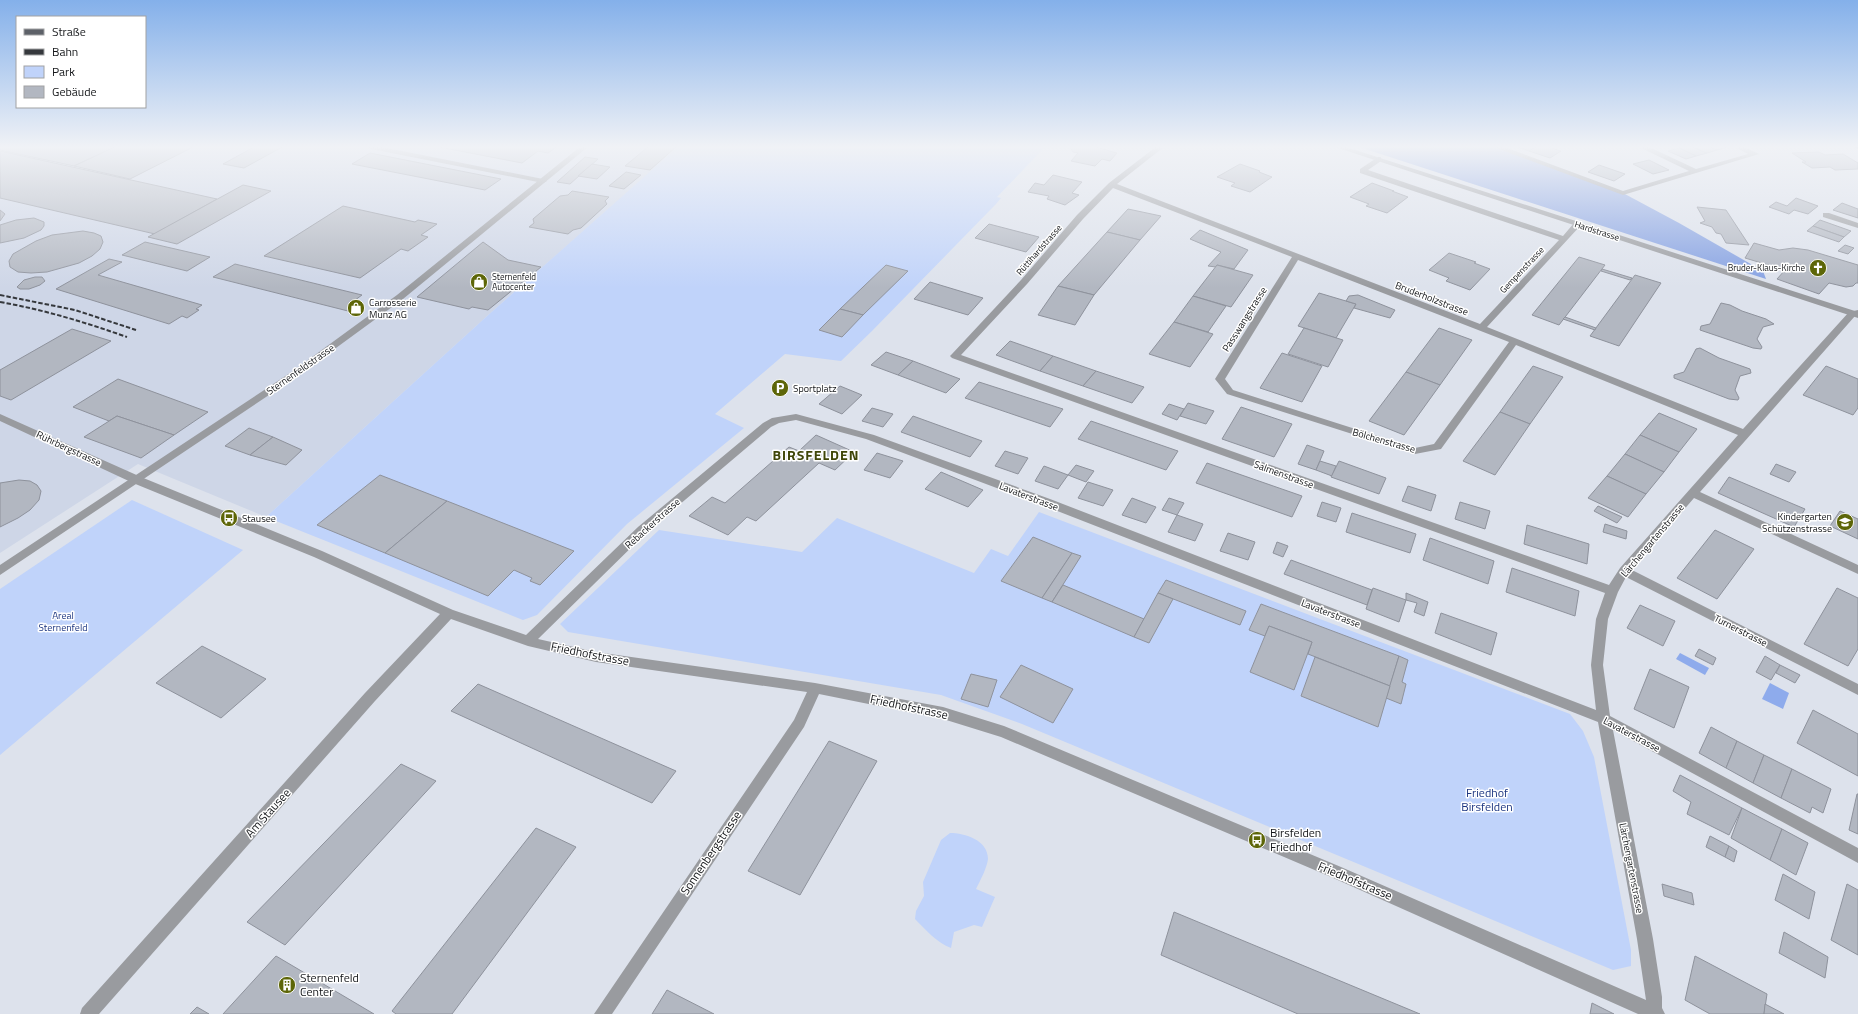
<svg xmlns="http://www.w3.org/2000/svg" width="1858" height="1014" font-family="'Titillium Web',sans-serif">
<style>
.built{fill:#ced6e7}
.green{fill:#c0d3fa}
.forest{fill:#85a1e2}
.water{fill:#8eabec}
.building{fill:#b2b7c1;stroke:#8e929c}
.lines{fill:none;stroke-linecap:round;stroke-linejoin:round}
.minor{fill:#999b9f;fill-rule:evenodd}
.tertiary{fill:#999b9f;fill-rule:evenodd}
.primary{fill:#5d6168;fill-rule:evenodd}
.rail{stroke:#35383c;stroke-width:2;stroke-dasharray:4.5 2;stroke-linecap:butt}
.labels{text-anchor:middle;stroke-width:3;stroke-linejoin:round;paint-order:stroke}
.far-street-label{font-size:9px;fill:#141619;stroke:#fff}
.far-poi-label{font-size:9px;fill:#141619;stroke:#fff;text-anchor:end}
.street-label{font-size:10px;fill:#141619;stroke:#fff}
.poi-label{font-size:10px;fill:#141619;stroke:#fff;text-anchor:start}
.park-label{font-size:10px;fill:#1d3681;stroke:#fff}
.near-street-label{font-size:12px;fill:#141619;stroke:#fff}
.near-park-label{font-size:12px;fill:#1d3681;stroke:#fff}
.near-poi-label{font-size:12px;fill:#141619;stroke:#fff;text-anchor:start}
.district-label{font-size:14px;font-weight:bold;letter-spacing:1px;fill:#3f4608;stroke:#fff}
</style>
<rect width="100%" height="100%" fill="#dde2ec"/>
<polygon class="built" points="0,146 680,146 486,317 266,517 138,464 0,553"/>
<g class="green">
<polygon points="679,146 1046,146 997,197 1001,198 996,204 872,331 841,361 785,354 715,414 744,428 627,524 537,615 523,620 266,517 486,317"/>
<polygon points="132,500 243,550 0,755 0,589"/>
<polygon points="1039,512 1570,714 1583,731 1594,757 1631,950 1631,966 1613,970 1022,724 941,695 568,632 560,624 659,530 802,552 837,518 974,573 991,549 1008,556"/>
<path d="M950,833C965,833 988,840 988,859C987,868 980,881 976,889L995,897L982,927L974,925L954,932L951,948C937,943 925,929 915,919L916,911L924,896L923,882L941,840Z"/>
</g>
<polygon class="forest" points="1356,146 1495,146 1623,193 1679,223 1763,271 1766,279"/>
<g class="water">
<polygon points="1680,653 1709,668 1705,675 1676,659"/>
<polygon points="1770,683 1789,693 1783,709 1762,699"/>
</g>
<g class="building">
<polygon points="0,146 117,146 74,166 0,150"/>
<polygon points="117,146 195,146 130,179 74,166"/>
<polygon points="256,146 284,146 244,168 223,164"/>
<polygon points="434,146 558,146 548,153 538,151 522,163"/>
<polygon points="649,146 677,146 650,170 625,166"/>
<polygon points="1069,146 1092,146 1117,153 1110,161 1102,159 1095,166 1071,161 1078,153 1073,152"/>
<polygon points="1515,146 1537,146 1529,151"/>
<polygon points="1537,146 1545,146 1561,151 1550,158 1529,151"/>
<polygon points="1686,146 1690,146 1707,153 1696,156 1679,148"/>
<polygon points="1690,146 1707,146 1717,150 1707,153"/>
<polygon points="1707,146 1724,146 1727,147 1717,150"/>
<polygon points="1679,148 1696,156 1686,159 1668,151"/>
<polygon points="0,151 217,199 155,234 0,198"/>
<polygon points="1819,152 1825,155 1843,154 1858,163 1858,169 1835,170 1830,167 1812,168 1802,162 1806,162 1792,153"/>
<polygon points="370,153 501,179 485,190 352,164"/>
<polygon points="585,157 598,159 570,184 557,182"/>
<polygon points="1649,160 1669,170 1653,174 1633,164"/>
<polygon points="592,164 610,167 597,179 578,176"/>
<polygon points="1240,164 1260,171 1259,172 1272,177 1250,192 1231,186 1235,183 1217,177"/>
<polygon points="1599,165 1625,174 1614,181 1588,172"/>
<polygon points="626,172 641,175 624,189 609,186"/>
<polygon points="1053,175 1082,182 1072,193 1079,195 1065,205 1047,199 1049,196 1028,192 1035,183 1044,185"/>
<polygon points="1372,183 1394,191 1392,191 1408,197 1387,213 1366,206 1369,204 1350,197"/>
<polygon points="243,185 271,191 177,244 148,237"/>
<polygon points="572,191 609,197 605,201 607,204 581,228 573,230 568,234 529,227 534,223 533,219 560,196 568,195"/>
<polygon points="1796,198 1818,206 1808,214 1794,210 1789,214 1769,207 1776,202 1787,206"/>
<polygon points="1842,203 1858,209 1858,218 1833,210"/>
<polygon points="343,206 415,222 418,220 437,224 421,235 428,237 408,251 401,249 360,278 264,256"/>
<polygon points="1697,207 1726,210 1749,245 1726,243 1721,234 1716,233 1712,227 1700,223 1705,221"/>
<polygon points="1128,209 1161,216 1140,240 1107,232"/>
<polygon points="0,210 5,214 0,221"/>
<polygon points="34,218 44,222 44,226 41,230 24,238 0,243 0,225 16,220"/>
<polygon points="1820,220 1851,231 1844,237 1813,226"/>
<polygon points="989,224 1039,237 1026,252 975,238"/>
<polygon points="1813,226 1844,237 1839,242 1807,231"/>
<polygon points="1200,230 1248,250 1234,269 1217,265 1216,267 1208,266 1221,252 1190,239"/>
<polygon points="83,231 94,233 101,236 103,242 100,249 92,256 79,263 47,272 31,273 18,272 10,267 9,261 13,254 36,241 52,235"/>
<polygon points="1107,232 1140,240 1094,295 1058,286"/>
<polygon points="145,242 210,257 187,271 122,255"/>
<polygon points="483,242 508,260 541,267 488,310 472,307 469,309 417,297"/>
<polygon points="1754,243 1779,250 1793,248 1808,250 1858,265 1858,283 1856,283 1853,286 1846,287 1829,283 1819,294 1777,279 1785,270 1745,258"/>
<polygon points="1845,245 1854,248 1848,254 1838,251"/>
<polygon points="1449,253 1476,262 1474,263 1490,269 1470,290 1446,281 1449,278 1429,270"/>
<polygon points="1579,257 1605,265 1559,325 1532,315"/>
<polygon points="109,259 122,262 98,275 202,305 196,309 199,310 187,318 182,316 169,324 56,289"/>
<polygon points="235,264 362,295 351,303 361,306 352,312 213,277"/>
<polygon points="886,265 908,271 863,315 840,309"/>
<polygon points="1217,265 1253,275 1231,307 1193,296"/>
<polygon points="1602,269 1632,278 1630,280 1601,271"/>
<polygon points="1635,275 1661,283 1619,346 1590,336"/>
<polygon points="35,277 42,277 45,281 40,285 29,289 20,289 17,287 24,280"/>
<polygon points="930,282 983,298 968,315 914,299"/>
<polygon points="1058,286 1094,295 1075,325 1038,315"/>
<polygon points="1319,293 1356,304 1336,338 1298,326"/>
<polygon points="1358,295 1395,310 1390,318 1354,308 1356,304 1346,301 1349,296"/>
<polygon points="1193,296 1226,306 1208,332 1174,322"/>
<polygon points="1721,303 1730,305 1742,311 1766,319 1774,324 1763,327 1757,339 1762,347 1761,349 1753,348 1700,330 1701,326 1710,324"/>
<polygon points="840,309 863,315 842,337 819,330"/>
<polygon points="1565,317 1596,328 1595,330 1563,319"/>
<polygon points="1174,322 1213,334 1190,367 1149,354"/>
<polygon points="1304,328 1343,340 1328,367 1288,354"/>
<polygon points="1439,328 1472,340 1440,385 1406,372"/>
<polygon points="72,329 111,341 11,400 0,396 0,370"/>
<polygon points="1010,341 1053,356 1040,371 996,355"/>
<polygon points="1700,348 1719,358 1750,369 1751,373 1740,376 1735,390 1739,398 1738,400 1729,399 1674,378 1674,375 1684,372 1696,349"/>
<polygon points="886,352 913,361 898,375 871,365"/>
<polygon points="1282,353 1322,366 1302,402 1260,388"/>
<polygon points="1053,356 1096,371 1083,386 1040,371"/>
<polygon points="913,361 960,379 946,393 898,375"/>
<polygon points="1533,366 1563,377 1530,424 1500,412"/>
<polygon points="1826,366 1858,379 1858,408 1853,415 1803,395"/>
<polygon points="1096,371 1144,387 1132,403 1083,386"/>
<polygon points="1406,372 1440,385 1404,435 1369,421"/>
<polygon points="118,379 208,412 174,435 117,416 109,421 73,407"/>
<polygon points="979,382 1063,409 1050,427 965,398"/>
<polygon points="840,386 862,395 842,414 819,404"/>
<polygon points="1188,403 1214,411 1206,424 1180,416"/>
<polygon points="1169,404 1184,409 1177,420 1162,414"/>
<polygon points="1241,407 1292,424 1274,457 1222,439"/>
<polygon points="872,408 893,414 883,427 862,421"/>
<polygon points="1500,412 1530,424 1495,475 1463,461"/>
<polygon points="1659,413 1697,429 1679,452 1640,435"/>
<polygon points="117,416 174,435 141,458 84,437"/>
<polygon points="913,416 982,441 970,457 901,432"/>
<polygon points="1091,421 1178,451 1166,470 1078,439"/>
<polygon points="249,428 273,437 250,455 225,446"/>
<polygon points="816,435 854,452 835,470 819,463 756,521 747,517 728,535 689,516 712,497 725,503 789,447 799,451"/>
<polygon points="1640,435 1679,452 1664,472 1625,454"/>
<polygon points="273,437 302,450 286,465 250,455"/>
<polygon points="1307,445 1324,451 1316,470 1298,464"/>
<polygon points="1005,451 1028,458 1018,474 995,466"/>
<polygon points="877,453 903,461 890,478 864,470"/>
<polygon points="1625,454 1664,472 1646,494 1607,476"/>
<polygon points="1320,461 1336,466 1332,476 1316,470"/>
<polygon points="1339,461 1386,478 1379,494 1331,477"/>
<polygon points="1207,463 1302,496 1292,517 1196,483"/>
<polygon points="1776,464 1796,472 1789,482 1770,474"/>
<polygon points="1076,465 1094,471 1086,482 1068,475"/>
<polygon points="1044,466 1068,475 1058,489 1035,481"/>
<polygon points="941,472 983,490 968,507 925,489"/>
<polygon points="380,475 447,501 385,553 317,525"/>
<polygon points="1607,476 1646,494 1628,517 1588,498"/>
<polygon points="1729,477 1805,509 1794,527 1718,493"/>
<polygon points="19,480 30,481 37,485 41,491 39,500 30,510 18,518 0,527 0,483"/>
<polygon points="1088,482 1113,490 1103,506 1078,498"/>
<polygon points="1408,486 1436,495 1431,511 1402,501"/>
<polygon points="1132,498 1156,507 1146,523 1122,515"/>
<polygon points="1169,498 1184,503 1177,515 1162,510"/>
<polygon points="447,501 574,551 540,585 530,581 532,578 514,570 488,596 385,553"/>
<polygon points="1322,502 1341,508 1336,522 1317,516"/>
<polygon points="1460,502 1490,511 1485,529 1455,519"/>
<polygon points="1598,506 1622,517 1617,523 1594,511"/>
<polygon points="1840,511 1858,519 1858,539 1830,526"/>
<polygon points="1352,513 1416,534 1410,553 1346,532"/>
<polygon points="1177,515 1203,524 1195,541 1168,532"/>
<polygon points="1605,524 1627,531 1626,539 1603,532"/>
<polygon points="1527,525 1589,544 1587,564 1524,544"/>
<polygon points="1715,530 1754,549 1717,599 1677,578"/>
<polygon points="1228,533 1255,542 1248,560 1220,551"/>
<polygon points="1033,537 1072,553 1042,598 1001,581"/>
<polygon points="1430,538 1494,561 1488,584 1423,560"/>
<polygon points="1277,542 1288,546 1283,557 1273,553"/>
<polygon points="1072,553 1081,556 1052,602 1042,598"/>
<polygon points="1291,560 1372,590 1367,605 1284,574"/>
<polygon points="1512,568 1579,591 1575,616 1506,592"/>
<polygon points="1166,580 1246,611 1240,625 1158,593"/>
<polygon points="1063,585 1144,619 1134,637 1052,602"/>
<polygon points="1373,588 1406,600 1399,622 1366,609"/>
<polygon points="1837,588 1858,598 1858,649 1848,666 1804,644"/>
<polygon points="1158,593 1173,599 1149,643 1134,637"/>
<polygon points="1406,593 1428,602 1424,616 1414,612 1417,603 1406,600"/>
<polygon points="1261,604 1399,656 1390,686 1308,654 1312,642 1269,626 1265,636 1249,630"/>
<polygon points="1640,605 1675,621 1663,646 1627,628"/>
<polygon points="1441,613 1497,633 1491,655 1435,633"/>
<polygon points="1269,626 1312,642 1294,690 1250,672"/>
<polygon points="202,646 266,679 221,718 156,683"/>
<polygon points="1699,649 1716,658 1713,665 1695,656"/>
<polygon points="1399,656 1408,660 1402,682 1406,684 1401,704 1386,698"/>
<polygon points="1765,656 1780,665 1771,680 1756,672"/>
<polygon points="1315,657 1390,686 1378,727 1301,696"/>
<polygon points="1021,665 1073,689 1053,723 1000,697"/>
<polygon points="1780,665 1800,675 1795,683 1776,673"/>
<polygon points="1650,669 1689,687 1674,728 1634,709"/>
<polygon points="971,674 997,680 988,707 961,699"/>
<polygon points="478,684 676,771 652,803 451,711"/>
<polygon points="1813,710 1858,734 1858,776 1797,743"/>
<polygon points="1711,727 1737,741 1726,768 1699,753"/>
<polygon points="829,741 877,761 800,895 748,871"/>
<polygon points="1737,741 1764,755 1753,783 1726,768"/>
<polygon points="1764,755 1792,769 1781,798 1753,783"/>
<polygon points="401,764 436,781 285,945 247,922"/>
<polygon points="1792,769 1831,789 1823,813 1812,807 1810,813 1781,798"/>
<polygon points="1680,775 1742,808 1729,835 1687,814 1691,802 1673,791"/>
<polygon points="1857,794 1858,794 1858,834 1849,830"/>
<polygon points="1742,808 1782,829 1770,860 1731,838"/>
<polygon points="536,828 576,847 452,1014 396,1014 392,1011"/>
<polygon points="1782,829 1808,843 1796,875 1770,860"/>
<polygon points="1710,836 1729,846 1725,857 1706,847"/>
<polygon points="1729,846 1737,851 1734,862 1725,857"/>
<polygon points="1783,874 1815,892 1809,919 1775,900"/>
<polygon points="1662,884 1692,893 1694,905 1664,896"/>
<polygon points="1847,884 1858,890 1858,955 1831,940"/>
<polygon points="1174,912 1420,1014 1298,1014 1161,955"/>
<polygon points="1784,932 1828,957 1825,978 1779,953"/>
<polygon points="276,956 374,1014 223,1014"/>
<polygon points="1695,956 1767,994 1764,1014 1710,1014 1685,1000"/>
<polygon points="667,990 714,1014 652,1014"/>
<polygon points="1592,1003 1614,1014 1590,1014"/>
<polygon points="1765,1004 1784,1014 1764,1014"/>
<polygon points="197,1007 209,1014 190,1014"/>
</g>
<g class="lines">
<g class="minor">
<polygon points="362,146 377,146 543,179 547,181 543,183 366,148"/>
<path d="M1157,146H1165L1117,184L1480,324L1559,240L1360,173V169L1378,157H1381V161L1368,170L1563,236L1574,223H1580L1581,225L1487,327L1743,429L1849,312L1858,310V316H1855L1700,492L1858,565V574L1694,498L1632,570L1858,684V695L1626,577L1618,592L1608,619L1603,665L1610,716L1858,848V863L1613,730L1653,939L1662,997V1008L1665,1014H1638L1331,877L1001,737L943,719L819,694L804,727L612,1014H594L794,720L807,692L596,662L528,646L451,619L375,701L99,1014H80L82,1008L365,693L440,614L314,557L133,483L0,421V414L141,477L322,551L453,610L526,635L638,527L763,423L772,418L796,414L874,435L1050,499L1596,710L1591,665L1596,619L1605,593L952,358L950,356L952,354L1021,280L1077,215L1109,183ZM1113,188L1292,257L1215,379L1227,394L1415,454L1441,449L1516,345L1738,435L1620,568L1609,585L961,355L1027,284L1083,219ZM1298,260L1509,342L1434,444L1415,448L1233,390L1225,379ZM796,420L866,439L1042,505L1598,722L1637,939L1646,1000L1341,867L1004,726L943,707L815,683L596,652L538,639L646,533L771,427L779,423Z"/>
<polygon points="1491,146 1502,146 1623,191 1689,171 1637,146 1647,146 1696,169 1748,154 1733,146 1743,146 1759,154 1623,195"/>
<polygon points="1823,213 1829,213 1858,223 1858,228 1823,217"/>
</g>
<g class="tertiary">
<polygon points="581,146 589,146 403,299 299,375 0,575 0,565 293,371 397,295"/>
<polygon points="1332,146 1343,146 1858,312 1858,318"/>
</g>
<polygon class="primary" points="1852,146 1858,146 1858,149"/>
<g class="rail">
<polyline points="0,295 75,310 136,330"/>
<path d="M0,302C45,310 84,322 127,337"/>
</g>
</g>
<linearGradient id="sky" x2="0" y2="1"><stop stop-color="#84b0ea"/><stop offset="0.51" stop-color="#f0f2f6"/><stop offset="1" stop-color="#f0f2f6" stop-opacity="0"/></linearGradient>
<rect width="1858" height="288" fill="url(#sky)"/>
<defs>
<symbol id="church-disc" viewBox="-11 -11 22 22"><circle r="9.5" fill="#5d6608" stroke="#fff"/><path d="M-1.2-6h2.4v3.5h3.3v2.4h-3.3V6h-2.4V-.1h-3.3v-2.4h3.3Z" fill="#fff"/></symbol>
<symbol id="shop-disc" viewBox="-11 -11 22 22"><circle r="9.5" fill="#5d6608" stroke="#fff"/><path d="M-5-2.5h2.3a2.7 3.5 0 0 1 5.4 0H5L5.5 6h-11ZM-1.5-2.5h3a1.5 2.3 0 0 0-3 0Z" fill="#fff"/></symbol>
<symbol id="parking-disc" viewBox="-11 -11 22 22"><circle r="9.5" fill="#5d6608" stroke="#fff"/><path d="M-3.5-5.5H1a3.5 3.5 0 0 1 0 7H-1V5.5H-3.5ZM-1-3.4V-.6H.8a1.4 1.4 0 0 0 0-2.8Z" fill="#fff"/></symbol>
<symbol id="bus-disc" viewBox="-11 -11 22 22"><circle r="9.5" fill="#5d6608" stroke="#fff"/><path d="M-5-6H5V4H4V6H2V4H-2V6H-4V4H-5ZM-3.5-4V0h7V-4ZM-3.5 1.2v1.5H-2V1.2ZM2 1.2v1.5H3.5V1.2Z" fill="#fff"/></symbol>
<symbol id="school-disc" viewBox="-11 -11 22 22"><circle r="9.5" fill="#5d6608" stroke="#fff"/><path d="M0-5L7-2L0 1L-7-2ZM-4 1L0 2.5L4 1V4Q0 6-4 4Z" fill="#fff"/></symbol>
<symbol id="building-disc" viewBox="-11 -11 22 22"><circle r="9.5" fill="#5d6608" stroke="#fff"/><path d="M-4-6H4V6H1V3H-1V6H-4ZM-2.5-4.3h1.7v1.8h-1.7ZM.8-4.3h1.7v1.8H.8ZM-2.5-1h1.7V.8h-1.7ZM.8-1h1.7V.8H.8Z" fill="#fff"/></symbol>
</defs>
<g fill-rule="evenodd">
<use href="#church-disc" x="1808" y="258" width="20" height="20"/>
<use href="#shop-disc" x="469" y="272" width="20" height="20"/>
<use href="#shop-disc" x="346" y="298" width="20" height="20"/>
<use href="#parking-disc" x="770" y="378" width="20" height="20"/>
<use href="#bus-disc" x="219" y="508" width="20" height="20"/>
<use href="#school-disc" x="1835" y="512" width="20" height="20"/>
<use href="#bus-disc" x="1247" y="830" width="20" height="20"/>
<use href="#building-disc" x="277" y="975" width="20" height="20"/>
</g>
<g class="labels">
<g class="far-street-label">
<text transform="translate(1597 231) rotate(18)" y="3">Hardstrasse</text>
<text transform="translate(1039 250) rotate(-49)" y="3">Rüttihardstrasse</text>
<text transform="translate(1522 270) rotate(-47)" y="3">Gempenstrasse</text>
</g>
<g class="far-poi-label">
<text x="1805" y="271">Bruder-Klaus-Kirche</text>
<text x="492" y="280" text-anchor="start">Sternenfeld<tspan x="492" dy="10">Autocenter</tspan></text>
</g>
<g class="street-label">
<text transform="translate(1432 298) rotate(21)" y="4">Bruderholzstrasse</text>
<text transform="translate(1244 319) rotate(-58)" y="4">Passwangstrasse</text>
<text transform="translate(300 369) rotate(-35)" y="4">Sternenfeldstrasse</text>
<text transform="translate(1384 440) rotate(16)" y="4">Bölchenstrasse</text>
<text transform="translate(69 448) rotate(25)" y="4">Rührbergstrasse</text>
<text transform="translate(1284 474) rotate(20)" y="4">Salmenstrasse</text>
<text transform="translate(1029 496) rotate(21)" y="4">Lavaterstrasse</text>
<text transform="translate(652 523) rotate(-42)" y="4">Rebackerstrasse</text>
<text transform="translate(1652 540) rotate(-50)" y="4">Lärchengartenstrasse</text>
<text transform="translate(1331 613) rotate(21)" y="4">Lavaterstrasse</text>
<text transform="translate(1741 630) rotate(27)" y="4">Turnerstrasse</text>
<text transform="translate(1632 734) rotate(28)" y="4">Lavaterstrasse</text>
<text transform="translate(1632 868) rotate(79)" y="4">Lärchengartenstrasse</text>
</g>
<g class="poi-label">
<text x="369" y="306">Carrosserie<tspan x="369" dy="12">Munz AG</tspan></text>
<text x="793" y="392">Sportplatz</text>
<text x="1832" y="520" text-anchor="end">Kindergarten<tspan x="1832" dy="12">Schützenstrasse</tspan></text>
<text x="242" y="522">Stausee</text>
</g>
<g class="park-label">
<text x="63" y="619">Areal<tspan x="63" dy="12">Sternenfeld</tspan></text>
</g>
<g class="near-street-label">
<text transform="translate(590 654) rotate(11)" y="4">Friedhofstrasse</text>
<text transform="translate(909 707) rotate(12)" y="4">Friedhofstrasse</text>
<text transform="translate(268 813) rotate(-48)" y="4">Am Stausee</text>
<text transform="translate(711 853) rotate(-56)" y="4">Sonnenbergstrasse</text>
<text transform="translate(1355 881) rotate(23)" y="4">Friedhofstrasse</text>
</g>
<g class="near-park-label">
<text x="1487" y="797">Friedhof<tspan x="1487" dy="14">Birsfelden</tspan></text>
</g>
<g class="near-poi-label">
<text x="1270" y="837">Birsfelden<tspan x="1270" dy="14">Friedhof</tspan></text>
<text x="300" y="982">Sternenfeld<tspan x="300" dy="14">Center</tspan></text>
</g>
<g class="district-label">
<text x="816" y="460">BIRSFELDEN</text>
</g>
</g>
<rect x="16" y="16" width="130" height="92" fill="#ffffff" stroke="#a1a2a3"/>
<rect x="24" y="29" width="20" height="6" fill="#5d6168" stroke="#a1a2a3"/>
<text x="52" y="36" font-size="12" fill="#141619">Straße</text>
<rect x="24" y="49" width="20" height="6" fill="#35383c" stroke="#a1a2a3"/>
<text x="52" y="56" font-size="12" fill="#141619">Bahn</text>
<rect x="24" y="66" width="20" height="12" fill="#c0d3fa" stroke="#a1a2a3"/>
<text x="52" y="76" font-size="12" fill="#141619">Park</text>
<rect x="24" y="86" width="20" height="12" fill="#b2b7c1" stroke="#a1a2a3"/>
<text x="52" y="96" font-size="12" fill="#141619">Gebäude</text>
</svg>
